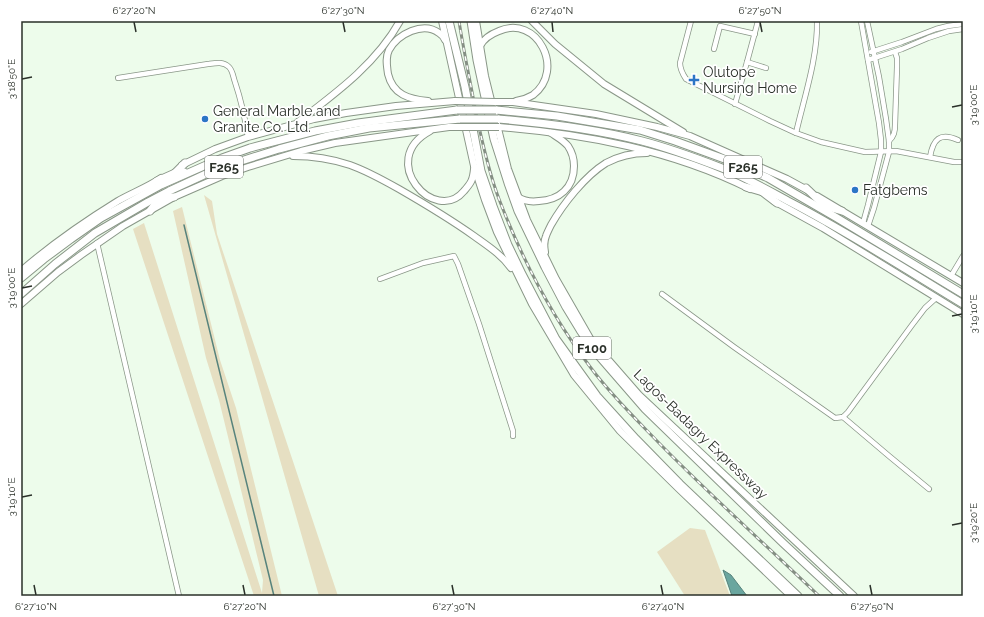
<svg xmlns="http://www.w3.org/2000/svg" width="984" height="617" font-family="Raleway,sans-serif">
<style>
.green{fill:#e6dfc2}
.water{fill:#6aa69f;stroke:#57837c}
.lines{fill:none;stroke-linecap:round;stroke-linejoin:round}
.stream{stroke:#57837c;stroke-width:1.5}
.minor-casing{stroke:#8a9788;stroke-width:6}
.major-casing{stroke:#8a9788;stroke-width:8}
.highway-casing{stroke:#8a9788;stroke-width:9}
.minor{stroke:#fff;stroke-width:4.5}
.major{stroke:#fff;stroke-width:6}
.highway{stroke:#fff;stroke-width:7}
.rail-casing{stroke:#858f84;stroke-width:3}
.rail{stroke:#fff;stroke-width:1.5;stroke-dasharray:4.5;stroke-linecap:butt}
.major-bridge-casing{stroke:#8a9788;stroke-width:8;stroke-linecap:butt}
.highway-bridge-casing{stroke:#8a9788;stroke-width:9;stroke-linecap:butt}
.major-bridge{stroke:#fff;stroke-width:6}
.highway-bridge{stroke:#fff;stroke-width:7}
.ticks{fill:none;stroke:#2a3029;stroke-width:1.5}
.poi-dot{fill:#2c75c6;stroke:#fff;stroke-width:1.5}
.labels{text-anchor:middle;stroke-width:3.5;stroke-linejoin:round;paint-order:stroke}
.shield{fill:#fff;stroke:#6a6e69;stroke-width:1}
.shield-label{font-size:13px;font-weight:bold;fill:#2a3029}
.poi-label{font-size:14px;fill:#2a3029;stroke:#fff;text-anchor:start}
.street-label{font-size:14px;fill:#2a3029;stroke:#fff}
.neatline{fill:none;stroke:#2a3029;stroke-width:1.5}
.ticks-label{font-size:10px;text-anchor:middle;fill:#2a3029}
</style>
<rect width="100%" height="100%" fill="#edfceb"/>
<g class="green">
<polygon points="204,195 212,201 217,234 338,596 319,596"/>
<polygon points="182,207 220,360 236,408 282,596 254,596 133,229 144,223 262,593 263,580 219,400 206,358 173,211"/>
<polygon points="690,528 705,530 730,596 685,596 657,552"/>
</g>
<polygon class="water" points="723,570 731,575 747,596 732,596"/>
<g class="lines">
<polyline class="stream" points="184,225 274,596"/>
<defs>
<g id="minor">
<path d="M691,21L680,63C680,69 682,73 686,79L770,121L796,133L821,142L865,152L896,151L954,162H963"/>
<polyline points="861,21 879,123 881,140 881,152 868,205 863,223"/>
<polyline points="867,21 879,77 886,119 889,141 889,152 874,208 868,226"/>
<polyline points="714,49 720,26 755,34"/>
<polyline points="871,52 902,42 936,29 948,26 963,24"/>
<polyline points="868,60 902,49 928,38 949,31 963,29"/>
<polyline points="747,62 766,68"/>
<path d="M118,78L208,64C215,63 223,61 229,67C233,71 233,77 235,82C241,100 245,118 248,137"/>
<polyline points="735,104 747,62 758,21"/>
<path d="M796,133C804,98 818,57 817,21"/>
<path d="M889,141C894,136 895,132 895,125L897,67V58L895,52"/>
<path d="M930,157C933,139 940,132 958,140"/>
<polyline points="97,243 179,596"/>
<polyline points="951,276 963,256"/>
<polyline points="380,279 423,263 454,256 458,264 479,324 513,431 513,436"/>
<polyline points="662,294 734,347 835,418 843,417 848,412 912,325 925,308 936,298"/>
<polyline points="843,417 889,456 929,489"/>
</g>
<g id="major">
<polyline points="442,21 474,166 485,200 497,232 532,304 574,375 620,431 679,489 791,596"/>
<polyline points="476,21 485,76 508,169 527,220 556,279 591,340 639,395 854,596"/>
<polyline points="532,21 555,44 604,84 683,132"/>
<path d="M480,46C484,38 491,34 499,31C537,14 566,70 533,95C528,98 522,100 516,101"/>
<path d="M428,101C409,99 393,95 388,74C387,66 385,58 389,50C398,34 423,21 439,33C442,35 444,37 445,40"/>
<polyline points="495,102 513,102 596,114 657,127 690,136 762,168 787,179 809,191"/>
<path d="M298,122C336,93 376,64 400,21"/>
<path d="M499,127C585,134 672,150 750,189"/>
<path d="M430,131C376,160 435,226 464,191C471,183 473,180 474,169"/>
<path d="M293,156C312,156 332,159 350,165C367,171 383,180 399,189C425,204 450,219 474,236C488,246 502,255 511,268"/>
<polyline points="182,165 215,149 248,137 314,119 346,113 396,106 455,101"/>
<polyline points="817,196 963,283"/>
<path d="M518,197C524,201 532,202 539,201C559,200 574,188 574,166C574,159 572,152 568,146C563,140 557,137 551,133"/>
<polyline points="774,201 823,228 963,314"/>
<path d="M545,252C544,247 544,241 546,236C547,233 549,229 551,225C563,204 585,176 606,163C619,156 633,153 647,153"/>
<path d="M21,271C51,245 84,222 118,201C132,193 148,187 161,178"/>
<polyline points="21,304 58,272 81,255 123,226 174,197 222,176 248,167 301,151 335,143 449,127 461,127"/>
</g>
<g id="highway">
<polyline points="449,21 465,87 481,171 493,206 508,245 521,272 556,339 597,396 636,439 680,484 798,596"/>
<polyline points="471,21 477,60 494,139 508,183 518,211 545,267 566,307 580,330 592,348 645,409 783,543 840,596"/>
<polyline points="496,110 557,116 640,130 675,141 730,161 768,178 837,218 963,294"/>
<path d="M498,119C546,123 595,129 642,141C669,148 696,158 722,168C745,177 766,189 788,201C848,232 905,269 963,304"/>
<polyline points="174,174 185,163"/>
<polyline points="157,181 175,173 184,172"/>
<polyline points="746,187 763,192"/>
<polyline points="806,188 829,210"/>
<polyline points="760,190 777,203"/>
<polyline points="159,198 174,197"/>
<polyline points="825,206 842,211"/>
<polyline points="150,211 161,197"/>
<polyline points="21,278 44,259 71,239 101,218 161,185 222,158 250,148 315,131 358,123 457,110"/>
<polyline points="21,294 55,264 95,233 148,202 169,191 219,168 279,149 328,136 369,128 460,119"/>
</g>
</defs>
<use href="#minor" class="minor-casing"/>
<use href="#major" class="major-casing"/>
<use href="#highway" class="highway-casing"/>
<use href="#minor" class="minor"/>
<use href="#major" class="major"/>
<use href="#highway" class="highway"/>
<defs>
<path id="rail" d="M459,21C464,53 471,85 477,118C483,145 489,173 499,199C522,259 552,317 591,368C611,395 636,419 659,443C711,496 766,545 819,596"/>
</defs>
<use href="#rail" class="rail-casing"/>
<use href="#rail" class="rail"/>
<defs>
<g id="major-bridge">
<polyline points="455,101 495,102"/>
<polyline points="461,127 499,127"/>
</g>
<g id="highway-bridge">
<polyline points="457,110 496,110"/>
<polyline points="460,119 498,119"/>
</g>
</defs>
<use href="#major-bridge" class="major-bridge-casing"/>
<use href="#highway-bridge" class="highway-bridge-casing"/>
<use href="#major-bridge" class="major-bridge"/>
<use href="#highway-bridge" class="highway-bridge"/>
</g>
<path class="ticks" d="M134,22L136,32M343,22L345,32M552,22L553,32M760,22L762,32M22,79L32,77M952,107L962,105M22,288L32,286M952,316L962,314M22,497L32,495M952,525L962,523M34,585L36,595M243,585L245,595M452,585L454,595M661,585L663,595M870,585L872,595"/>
<g class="poi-dot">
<path d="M692 74h4v4h4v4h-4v4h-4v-4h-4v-4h4z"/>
<circle cx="205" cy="119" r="4"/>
<circle cx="855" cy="190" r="4"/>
</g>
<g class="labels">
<g class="shield">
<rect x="205" y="156" width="38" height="22" rx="3"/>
<rect x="724" y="156" width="38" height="22" rx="3"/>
<rect x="573" y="337" width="38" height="22" rx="3"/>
</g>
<g class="shield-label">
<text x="224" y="172">F265</text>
<text x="743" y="172">F265</text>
<text x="592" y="353">F100</text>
</g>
<g class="poi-label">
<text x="703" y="77">Olutope<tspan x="703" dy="16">Nursing Home</tspan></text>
<text x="213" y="116">General Marble and<tspan x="213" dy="16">Granite Co. Ltd.</tspan></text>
<text x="863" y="195">Fatgbems</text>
</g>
<g class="street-label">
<text transform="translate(701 434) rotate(44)" y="5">Lagos-Badagry Expressway</text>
</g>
</g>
<rect width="984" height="617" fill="none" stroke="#ffffff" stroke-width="44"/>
<rect x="22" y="22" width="940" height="573" class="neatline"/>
<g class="ticks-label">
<text x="134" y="14">6°27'20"N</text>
<text x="343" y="14">6°27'30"N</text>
<text x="552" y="14">6°27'40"N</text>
<text x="760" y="14">6°27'50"N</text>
<text transform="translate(11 79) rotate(-90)" y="4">3°18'50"E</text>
<text transform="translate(973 105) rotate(-90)" y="4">3°19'00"E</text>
<text transform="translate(11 288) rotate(-90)" y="4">3°19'00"E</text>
<text transform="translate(973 314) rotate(-90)" y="4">3°19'10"E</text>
<text transform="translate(11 497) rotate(-90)" y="4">3°19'10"E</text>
<text transform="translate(973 523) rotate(-90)" y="4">3°19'20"E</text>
<text x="36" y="610">6°27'10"N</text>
<text x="245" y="610">6°27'20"N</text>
<text x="454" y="610">6°27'30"N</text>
<text x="663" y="610">6°27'40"N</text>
<text x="872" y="610">6°27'50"N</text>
</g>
</svg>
